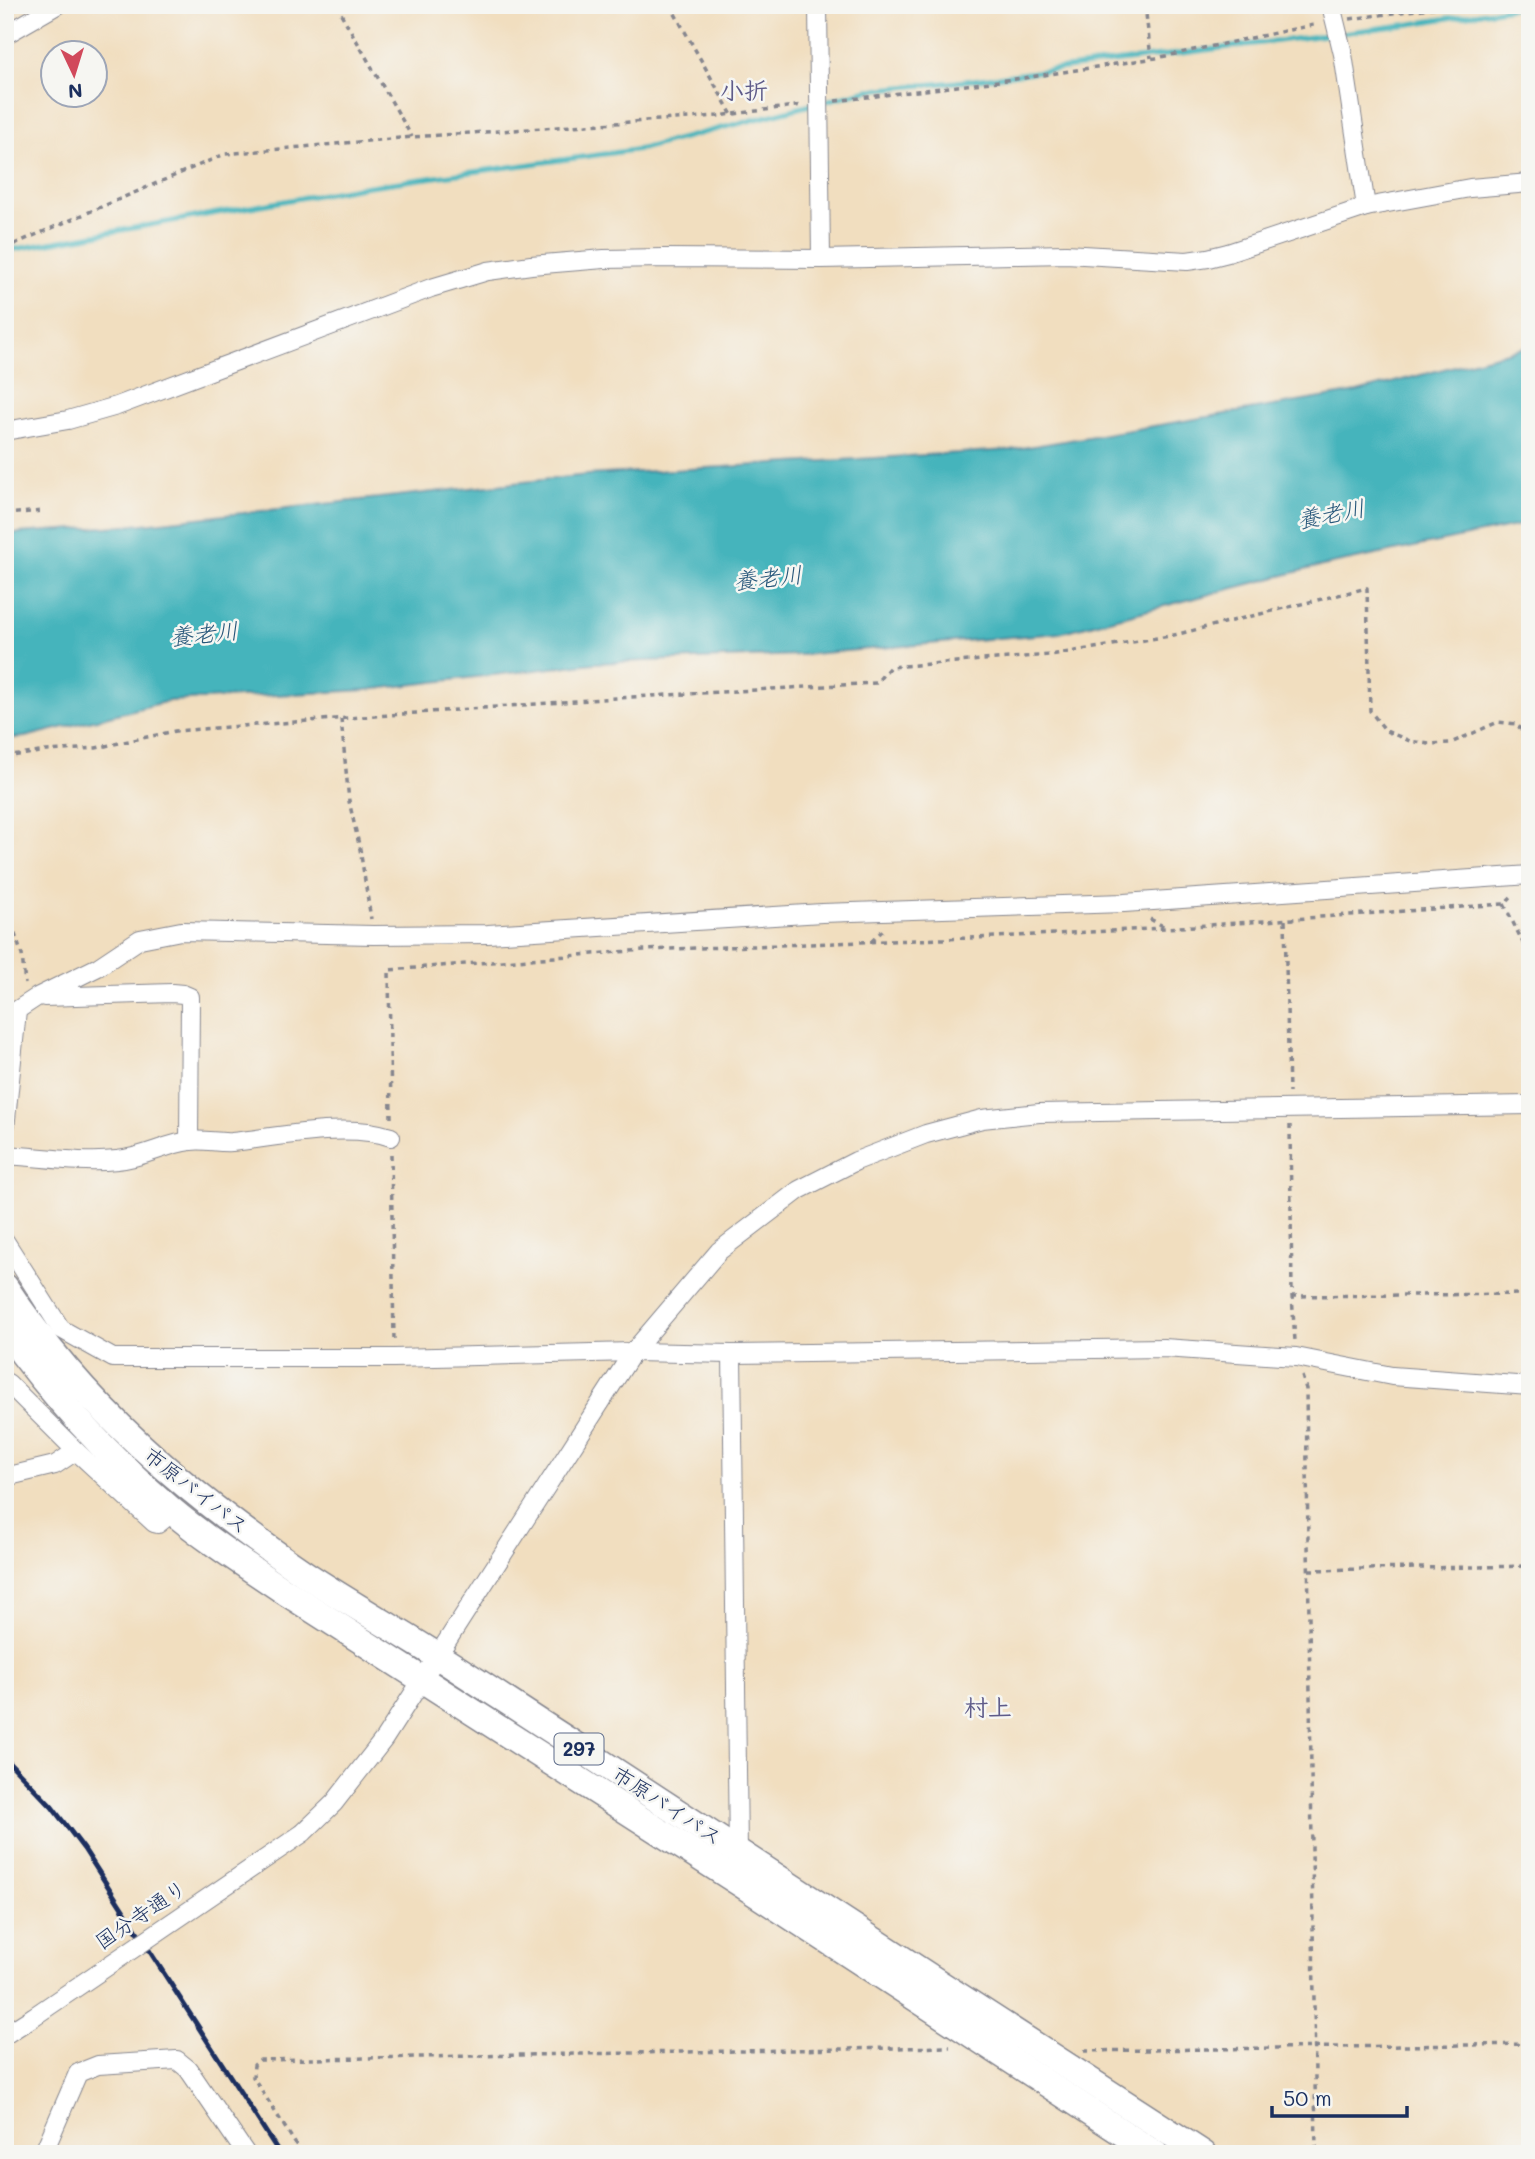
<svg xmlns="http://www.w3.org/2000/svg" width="1535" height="2159" font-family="Mali,'Klee One',sans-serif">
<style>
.water{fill:#44b4bc;stroke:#30728d;stroke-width:2}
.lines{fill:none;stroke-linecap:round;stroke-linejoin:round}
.stream{stroke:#44b4bc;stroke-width:5}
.minor-casing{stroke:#86868e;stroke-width:20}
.highway-casing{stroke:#86868e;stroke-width:29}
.path{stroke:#86868e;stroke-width:3.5;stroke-dasharray:5 5;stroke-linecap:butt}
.minor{stroke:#fff;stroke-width:18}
.highway{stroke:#fff;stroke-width:26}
.rail{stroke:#1b2f5e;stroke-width:5}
.minor-bridge-casing{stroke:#86868e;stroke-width:20;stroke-linecap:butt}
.minor-bridge{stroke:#fff;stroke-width:18}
.labels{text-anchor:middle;stroke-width:5;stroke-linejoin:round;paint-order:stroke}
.shield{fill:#f6f6f2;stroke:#5d6b8a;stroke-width:2}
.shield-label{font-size:19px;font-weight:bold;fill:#1b2f5e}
.street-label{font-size:21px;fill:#1b2f5e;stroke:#f6f6f2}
.water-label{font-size:23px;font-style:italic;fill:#27577a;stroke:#f6f6f2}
.quarter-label{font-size:24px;font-weight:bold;fill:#5f5c8a;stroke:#f6f6f2}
</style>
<rect width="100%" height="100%" fill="#f6f6f2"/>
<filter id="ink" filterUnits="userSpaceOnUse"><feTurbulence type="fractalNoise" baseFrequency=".0143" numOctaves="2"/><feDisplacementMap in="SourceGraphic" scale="14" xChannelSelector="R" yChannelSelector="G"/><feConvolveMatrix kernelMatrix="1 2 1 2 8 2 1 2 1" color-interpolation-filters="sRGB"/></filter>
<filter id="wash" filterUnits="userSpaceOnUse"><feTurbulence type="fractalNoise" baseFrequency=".00686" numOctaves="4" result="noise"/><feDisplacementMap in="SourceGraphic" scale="28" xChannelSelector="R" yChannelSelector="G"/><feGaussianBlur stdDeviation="1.57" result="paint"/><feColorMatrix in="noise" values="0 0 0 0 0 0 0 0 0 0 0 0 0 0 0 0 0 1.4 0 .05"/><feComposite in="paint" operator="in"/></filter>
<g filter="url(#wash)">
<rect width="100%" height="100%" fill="#f1debf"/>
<polygon class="water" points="1530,346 1530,523 1308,569 1059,633 799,655 594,663 366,690 169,701 25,737 5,739 5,534 134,525 587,475 1010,450 1357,392"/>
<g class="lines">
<polyline class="stream" points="5,251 362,187 641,149 868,90 956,82 1411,24 1530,5"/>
</g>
</g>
<g filter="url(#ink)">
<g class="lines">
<defs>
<g id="minor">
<polyline points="818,5 821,259"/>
<polyline points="1331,5 1343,54 1366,207"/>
<polyline points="5,35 57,5"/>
<polyline points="5,431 68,420 117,406 431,288 488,271 531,265 604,259 664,258 821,259 1066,254 1187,261 1208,258 1228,253 1366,207 1470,188 1530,183"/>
<polyline points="44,997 172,993 183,994 190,997 189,1141"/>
<polyline points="5,1018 37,997 98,967 140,939 181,931 373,935 488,934 822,913 1124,903 1530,875"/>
<polyline points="5,1129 17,1011"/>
<path d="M5,1155C42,1157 81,1164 117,1160C143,1158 165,1144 190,1141C204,1139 218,1143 232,1142C279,1137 348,1122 391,1137"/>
<polyline points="5,1241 61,1329 113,1358 394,1358 633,1352 732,1354 1164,1348 1296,1357 1392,1376 1530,1386"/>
<polyline points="732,1354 738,1852"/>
<polyline points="8,1383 76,1451 154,1523 158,1524 173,1512"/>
<polyline points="5,1477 55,1465 76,1451"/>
<polyline points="303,1833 334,1803 384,1739 633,1352 719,1251 799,1190 856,1161 926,1134 982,1119 1039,1113 1530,1105"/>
<polyline points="5,2035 33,2017"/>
<polyline points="43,2154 78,2073 98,2065 177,2060 188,2069 246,2154"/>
</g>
<g id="highway">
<path d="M5,1287C83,1407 188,1494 305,1574C349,1603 395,1629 439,1657C483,1685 526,1714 570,1742C781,1880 991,2018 1203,2154"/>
<path d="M5,1329C52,1396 109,1457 171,1510C206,1540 246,1565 284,1591L743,1885L1155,2154"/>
</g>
</defs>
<use href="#minor" class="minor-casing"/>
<use href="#highway" class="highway-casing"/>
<g class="path">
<polyline points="336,5 412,137"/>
<polyline points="670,5 732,115"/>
<polyline points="1145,5 1151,58"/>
<polyline points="1350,19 1452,5"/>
<polyline points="835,101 1023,78 1156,58 1318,24"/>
<polyline points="5,248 225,154 412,137 718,116 803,105"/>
<polyline points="5,514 44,511"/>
<polyline points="341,719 349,801 360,849 371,919"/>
<polyline points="5,757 47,751 96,748 175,731 616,698 876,683 890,667 1050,655 1170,636 1367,588 1370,711 1386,731 1410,741 1429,744 1451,743 1498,722 1516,724 1521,729 1530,767"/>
<polyline points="1504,904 1530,957"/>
<polyline points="5,905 22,955 25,984"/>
<polyline points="1150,919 1165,927"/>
<polyline points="1285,920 1289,1093"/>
<polyline points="872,941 884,929"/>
<polyline points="391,1118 389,970 644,950 997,937 1166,928 1504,904 1514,894"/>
<polyline points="1290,1125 1292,1296 1295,1341"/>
<polyline points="391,1154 394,1342"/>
<polyline points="1292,1296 1530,1294"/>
<polyline points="1302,1376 1306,1389 1316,2154"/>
<polyline points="1309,1570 1530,1566"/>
<polyline points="1084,2051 1530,2044"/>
<polyline points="302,2154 253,2077 254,2065 260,2060 950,2047"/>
</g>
<use href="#minor" class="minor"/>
<use href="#highway" class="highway"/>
<polyline class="rail" points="5,1758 52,1807 84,1849 280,2154"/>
<defs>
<polyline id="minor-bridge" points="33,2017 303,1833"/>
</defs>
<use href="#minor-bridge" class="minor-bridge-casing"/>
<use href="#minor-bridge" class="minor-bridge"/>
</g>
</g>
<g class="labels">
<rect class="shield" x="554.5" y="1733.5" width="49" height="31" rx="5"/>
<g class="shield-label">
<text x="579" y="1756">297</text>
</g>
<g class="street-label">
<text transform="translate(196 1491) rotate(38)" y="7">市原バイパス</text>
<text transform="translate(667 1806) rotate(33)" y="7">市原バイパス</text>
<text transform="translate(141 1915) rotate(-34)" y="7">国分寺通り</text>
</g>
<g class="water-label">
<text transform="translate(1331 514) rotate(-11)" y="8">養老川</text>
<text transform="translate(768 578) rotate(-6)" y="8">養老川</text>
<text transform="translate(204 634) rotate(-6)" y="8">養老川</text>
</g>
<g class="quarter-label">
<text x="744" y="99">小折</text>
<text x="988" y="1716">村上</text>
</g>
</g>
<rect width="1535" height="2159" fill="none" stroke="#f6f6f2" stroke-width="28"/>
<g transform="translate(74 74) rotate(176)"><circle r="33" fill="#f6f6f2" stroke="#9ea6b7" stroke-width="2"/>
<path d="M0-5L12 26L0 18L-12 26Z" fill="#d1495b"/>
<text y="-10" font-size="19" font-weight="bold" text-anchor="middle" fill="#1b2f5e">N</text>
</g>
<path d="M1272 2106v10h135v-10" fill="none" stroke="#1b2f5e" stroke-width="3.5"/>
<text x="1283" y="2106" font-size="21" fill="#1b2f5e" stroke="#f6f6f2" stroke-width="5" paint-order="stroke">50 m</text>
</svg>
